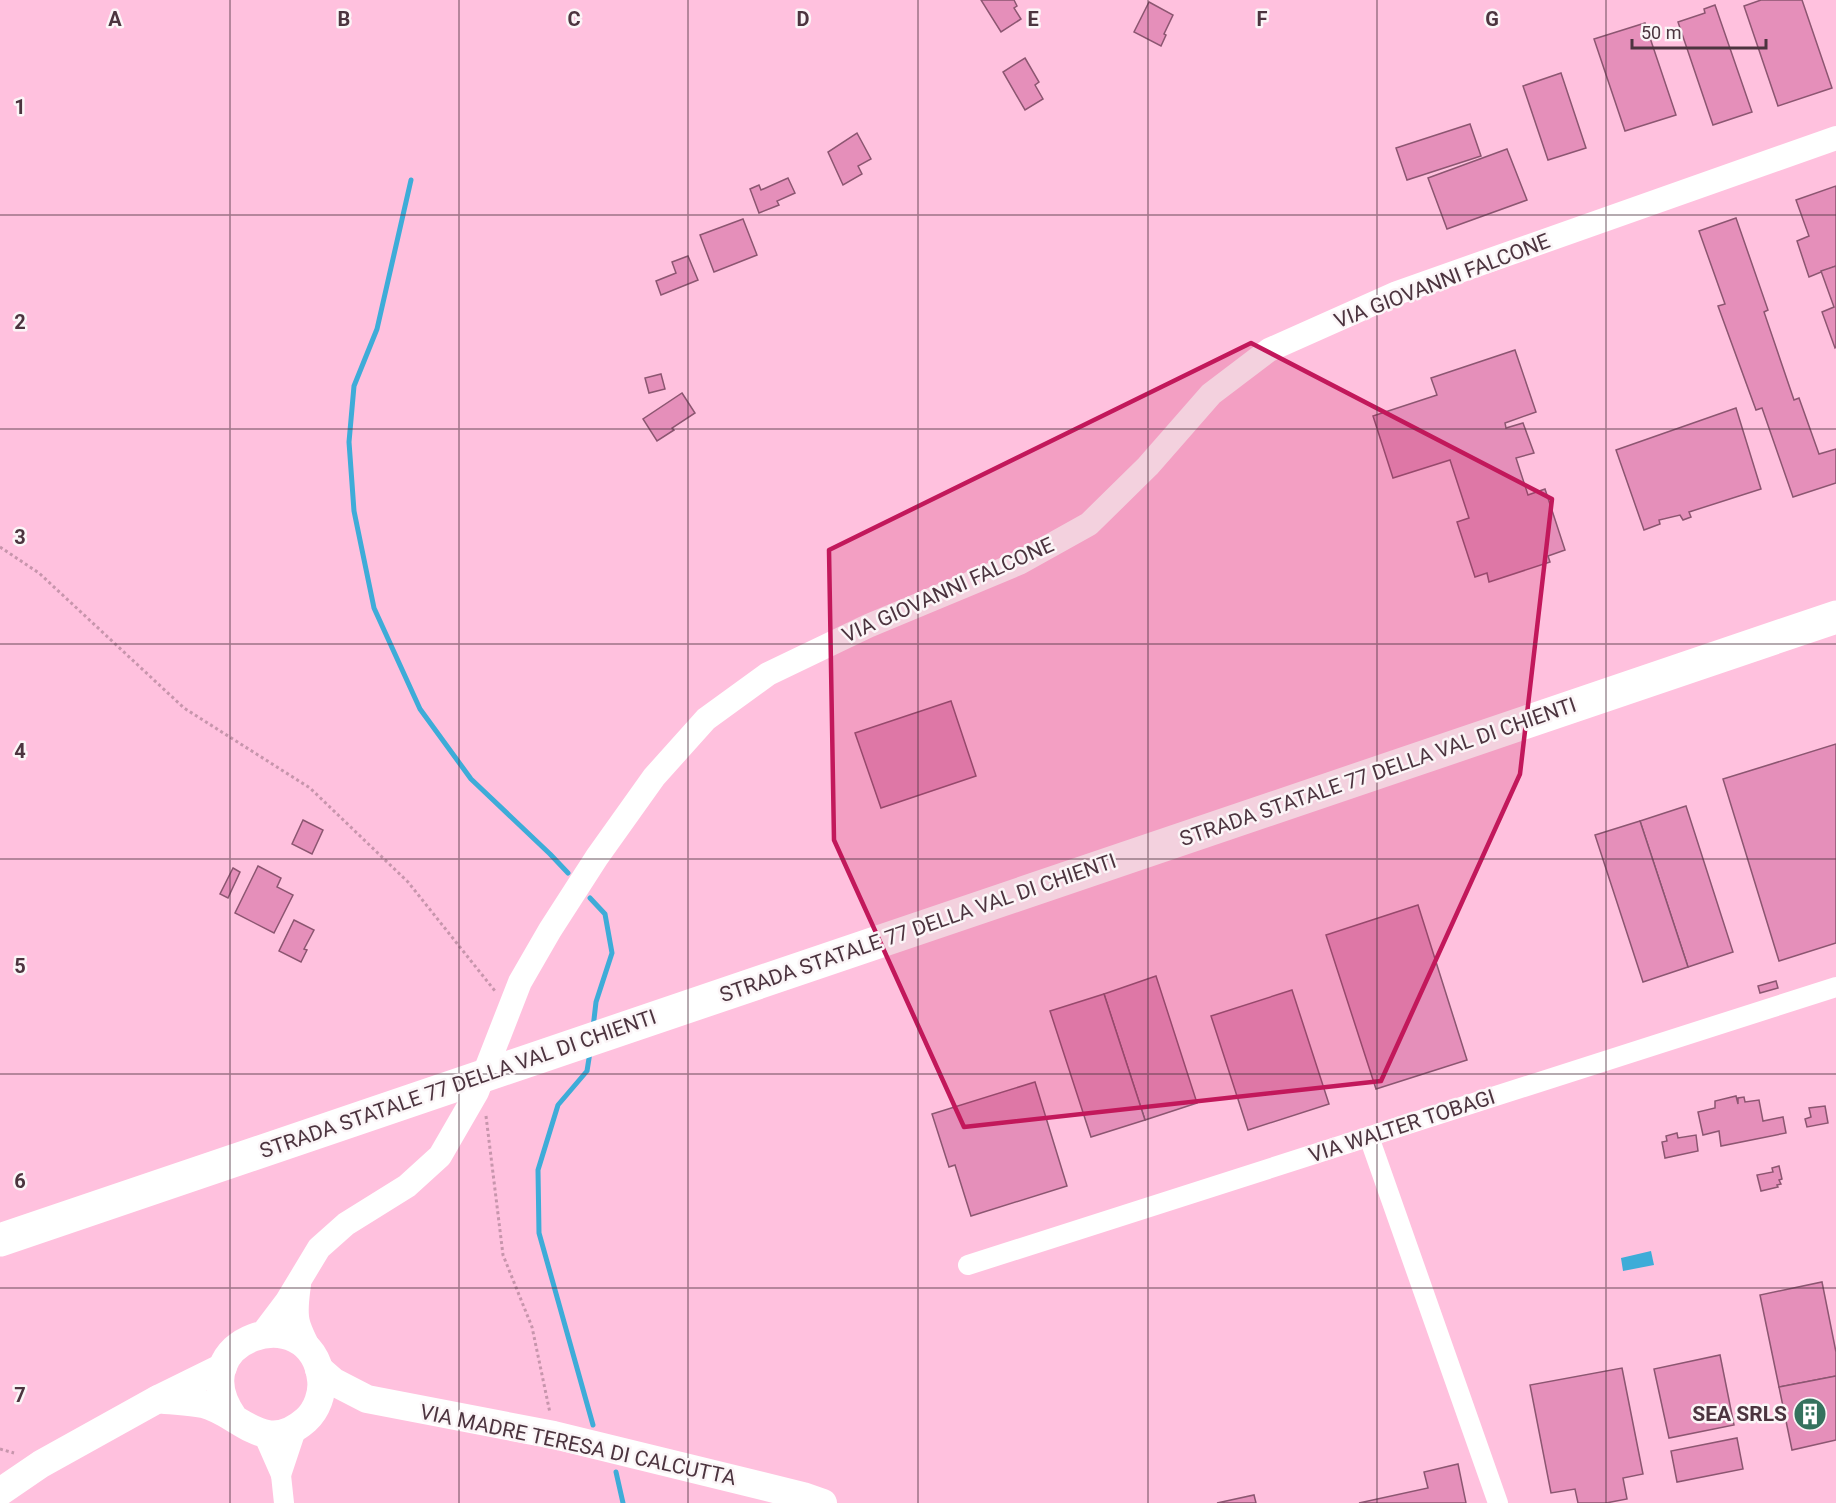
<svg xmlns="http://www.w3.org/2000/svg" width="1836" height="1503" font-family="Roboto,sans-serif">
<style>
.water{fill:#3eacd8}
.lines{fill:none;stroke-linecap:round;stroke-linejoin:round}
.stream{stroke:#3eacd8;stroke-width:5}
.building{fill:#e58fba;stroke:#8c5671;stroke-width:1.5}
.path{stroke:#c795ac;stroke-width:3;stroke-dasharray:3 3;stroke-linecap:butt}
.minor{stroke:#fff;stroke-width:20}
.tertiary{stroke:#fff;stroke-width:24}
.secondary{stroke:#fff;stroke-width:28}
.trunk{stroke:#fff;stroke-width:33}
.marked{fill:#c2185b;fill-opacity:0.2;stroke:#c2185b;stroke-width:4.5;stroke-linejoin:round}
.grid{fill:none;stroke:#4c343f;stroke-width:1.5;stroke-opacity:0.55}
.labels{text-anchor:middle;stroke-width:5;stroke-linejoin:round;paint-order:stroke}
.street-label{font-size:21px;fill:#4c343f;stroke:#fbf5f7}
.poi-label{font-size:21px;font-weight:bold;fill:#4c343f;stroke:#fbf5f7;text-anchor:end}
.grid-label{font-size:20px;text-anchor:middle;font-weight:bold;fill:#4c343f;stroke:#fbf5f7;stroke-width:5;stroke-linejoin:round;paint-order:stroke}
</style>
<rect width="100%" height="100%" fill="#ffc1de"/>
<polygon class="water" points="1651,1251 1654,1265 1623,1271 1621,1258"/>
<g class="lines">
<g class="stream">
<polyline points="411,180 377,329 354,386 349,442 354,511 374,608 420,709 471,779 550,854 568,873"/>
<polyline points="590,898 605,914 612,953 596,1002 593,1028"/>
<polyline points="590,1052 587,1071 558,1105 538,1170 539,1233 593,1425"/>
<polyline points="616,1472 623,1503"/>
</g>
</g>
<g class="building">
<polygon points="981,0 1014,0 1017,6 1014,8 1021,19 1001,32"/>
<polygon points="1761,0 1802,0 1832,88 1778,106 1744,6"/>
<polygon points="1149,2 1173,15 1164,34 1166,35 1161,46 1134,32"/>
<polygon points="1715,5 1752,112 1713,125 1678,22 1705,13 1704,9"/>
<polygon points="1645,23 1676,115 1625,131 1594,39"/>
<polygon points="1025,58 1039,82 1035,85 1043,99 1025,110 1003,72"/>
<polygon points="1561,73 1586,148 1548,160 1523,86"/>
<polygon points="1470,124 1481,156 1407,180 1396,148"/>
<polygon points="857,133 871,159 858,166 862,174 843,185 828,152"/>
<polygon points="1507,149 1527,200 1447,229 1428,178"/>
<polygon points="788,178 795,193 777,201 779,205 759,213 750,189 759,185 761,190"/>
<polygon points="1836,186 1836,266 1809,277 1797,241 1809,236 1796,200"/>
<polygon points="1736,218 1768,310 1764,312 1794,400 1799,398 1819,454 1836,449 1836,483 1793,497 1762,408 1756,410 1718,306 1725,304 1699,231"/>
<polygon points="743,219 757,255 714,272 700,235"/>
<polygon points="688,256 698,280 661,295 656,281 676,273 672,262"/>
<polygon points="1836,266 1836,347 1835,348 1822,312 1834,307 1821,271"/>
<polygon points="1515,350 1536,412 1505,423 1506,428 1523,423 1534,453 1516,458 1528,495 1545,489 1565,550 1548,556 1550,562 1489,582 1487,573 1475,577 1457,522 1469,518 1450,460 1393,478 1373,416 1437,395 1431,378"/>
<polygon points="661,374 665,389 649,393 645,378"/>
<polygon points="682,393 695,413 672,428 674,430 657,441 643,419"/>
<polygon points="1736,408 1761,489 1689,512 1691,517 1683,520 1680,515 1659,520 1660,524 1644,530 1616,450"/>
<polygon points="951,701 976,776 881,808 855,733"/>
<polygon points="1836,744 1836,943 1779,961 1723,779"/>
<polygon points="1686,806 1733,952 1688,967 1640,821"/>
<polygon points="303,820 323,830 312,854 292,844"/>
<polygon points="1640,821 1688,967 1643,982 1595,835"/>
<polygon points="258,866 281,878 277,887 293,895 274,933 235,913"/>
<polygon points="233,868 240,872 228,898 220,894"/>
<polygon points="1418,905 1467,1060 1376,1089 1326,935"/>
<polygon points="294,920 314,930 304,949 307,950 301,962 279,951"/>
<polygon points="1156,976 1197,1103 1145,1120 1104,994"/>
<polygon points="1776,981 1778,988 1760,993 1758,986"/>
<polygon points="1292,990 1329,1104 1248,1130 1211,1016"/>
<polygon points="1104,994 1145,1120 1091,1137 1050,1011"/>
<polygon points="1035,1082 1067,1186 971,1216 955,1165 949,1167 932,1114"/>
<polygon points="1736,1096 1738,1104 1738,1098 1744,1097 1745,1102 1759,1100 1763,1121 1783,1117 1786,1133 1721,1146 1719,1131 1703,1135 1698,1112 1715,1108 1715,1101"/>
<polygon points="1825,1106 1828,1123 1807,1127 1805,1119 1811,1117 1809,1108"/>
<polygon points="1677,1133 1678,1138 1696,1135 1698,1151 1665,1158 1662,1142 1667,1141 1666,1136"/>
<polygon points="1779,1166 1782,1179 1779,1180 1781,1184 1777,1185 1778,1187 1761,1191 1757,1175 1773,1172 1772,1168"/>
<polygon points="1822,1282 1836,1352 1836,1376 1779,1387 1760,1295"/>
<polygon points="1720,1355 1734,1425 1669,1438 1654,1369"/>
<polygon points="1622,1368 1643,1474 1623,1478 1627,1499 1606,1503 1578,1503 1575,1489 1551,1493 1530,1385"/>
<polygon points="1836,1376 1836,1440 1792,1450 1779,1387"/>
<polygon points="1737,1438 1743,1469 1677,1482 1671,1451"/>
<polygon points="1458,1464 1466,1503 1359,1503 1428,1488 1424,1472"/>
<polygon points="1254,1495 1256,1503 1217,1503"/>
</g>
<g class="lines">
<g class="path">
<polyline points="0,547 39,573 184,708 310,788 408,882 495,991"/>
<polyline points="486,1116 503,1255 532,1327 550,1413"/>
<polyline points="0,1449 14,1453"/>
</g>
<g class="minor">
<polyline points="1369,1137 1498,1503"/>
<polyline points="968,1265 1836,987"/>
<polyline points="263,1434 281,1475 297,1427"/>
<polyline points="281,1475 284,1503"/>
</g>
<g class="tertiary">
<path d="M299,1285C294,1319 296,1324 312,1354"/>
<polyline points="262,1334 287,1301 319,1248 346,1224 407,1186 440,1156 477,1092 520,982 550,930 597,857 654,777 706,719 768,674 868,626 1019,563 1089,524 1148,466 1211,394 1269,350 1397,293 1836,138"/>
</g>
<g class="secondary">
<polyline points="319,1369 334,1382 367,1399 554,1435 803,1496 823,1503"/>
<path d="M158,1399C173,1401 188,1401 203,1404C240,1413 264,1457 306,1420C317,1410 323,1393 321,1379C311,1296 178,1339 234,1418"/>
<polyline points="0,1492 41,1464 158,1399 223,1367"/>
</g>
<polyline class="trunk" points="0,1240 1836,617"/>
</g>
<path class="marked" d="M1251,343L1552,499L1520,774L1381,1081L964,1127L834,840L829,550Z"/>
<path class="grid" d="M230,0V1503M459,0V1503M688,0V1503M918,0V1503M1148,0V1503M1377,0V1503M1606,0V1503M0,215H1836M0,429H1836M0,644H1836M0,859H1836M0,1074H1836M0,1288H1836"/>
<defs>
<symbol id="building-disc" viewBox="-11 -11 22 22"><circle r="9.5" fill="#35725e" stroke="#fbf5f7"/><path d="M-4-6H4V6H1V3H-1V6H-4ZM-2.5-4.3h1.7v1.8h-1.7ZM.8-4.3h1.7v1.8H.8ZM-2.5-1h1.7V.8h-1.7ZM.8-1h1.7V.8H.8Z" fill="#fff"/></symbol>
</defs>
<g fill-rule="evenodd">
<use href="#building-disc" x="1791" y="1395" width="38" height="38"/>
</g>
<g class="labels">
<g class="street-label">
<text transform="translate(1442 281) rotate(-21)" y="7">VIA GIOVANNI FALCONE</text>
<text transform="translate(948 590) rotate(-24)" y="7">VIA GIOVANNI FALCONE</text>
<text transform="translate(1378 772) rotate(-19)" y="7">STRADA STATALE 77 DELLA VAL DI CHIENTI</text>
<text transform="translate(918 928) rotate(-19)" y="7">STRADA STATALE 77 DELLA VAL DI CHIENTI</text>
<text transform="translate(458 1084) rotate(-19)" y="7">STRADA STATALE 77 DELLA VAL DI CHIENTI</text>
<text transform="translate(1402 1126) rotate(-18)" y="7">VIA WALTER TOBAGI</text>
<text transform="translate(578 1445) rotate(12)" y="7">VIA MADRE TERESA DI CALCUTTA</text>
</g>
<g class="poi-label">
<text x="1787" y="1421">SEA SRLS</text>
</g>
</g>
<g class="grid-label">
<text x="115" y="26">A</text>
<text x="344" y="26">B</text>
<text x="574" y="26">C</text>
<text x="803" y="26">D</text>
<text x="1033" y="26">E</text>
<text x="1262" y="26">F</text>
<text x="1492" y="26">G</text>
<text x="20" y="114">1</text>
<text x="20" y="329">2</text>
<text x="20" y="544">3</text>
<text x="20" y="758">4</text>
<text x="20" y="973">5</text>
<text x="20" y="1188">6</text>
<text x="20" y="1402">7</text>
</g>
<path d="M1632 39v9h134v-9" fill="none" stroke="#4c343f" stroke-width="3"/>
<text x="1641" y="39" font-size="18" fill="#4c343f" stroke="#fbf5f7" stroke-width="4.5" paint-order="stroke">50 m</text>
</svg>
